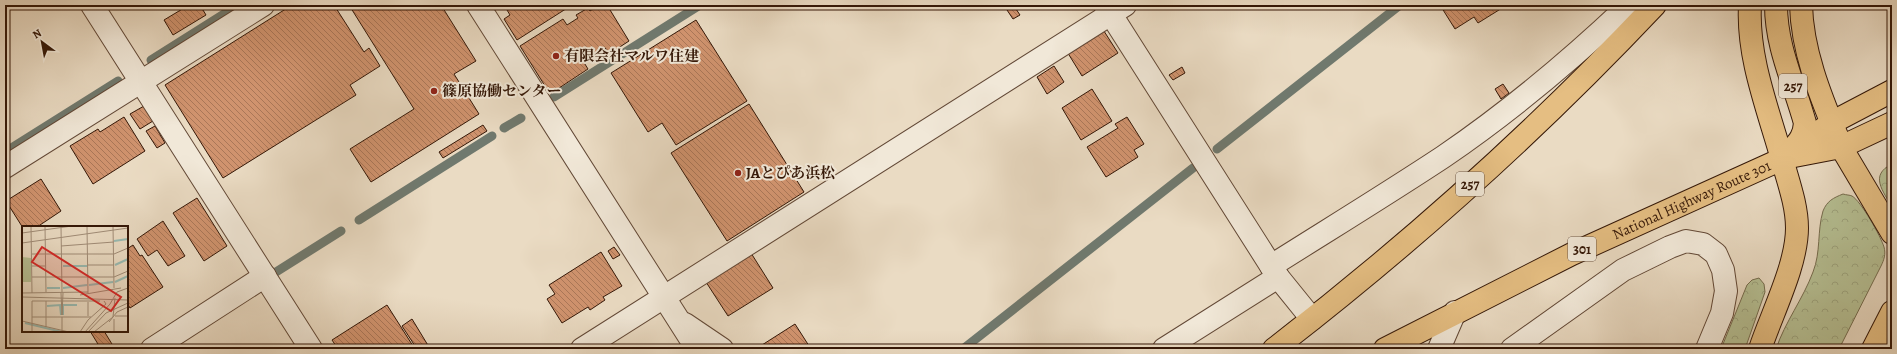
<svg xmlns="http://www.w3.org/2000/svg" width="1897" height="354" font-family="Alegreya,'Noto Serif JP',serif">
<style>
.forest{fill:url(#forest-crowns);stroke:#756c4e}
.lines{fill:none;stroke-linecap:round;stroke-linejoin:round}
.stream{stroke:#70796e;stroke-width:9}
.building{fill:url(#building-back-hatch);stroke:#341707}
.minor-casing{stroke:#624836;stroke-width:24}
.trunk-casing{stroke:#341707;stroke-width:24}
.motorway-casing{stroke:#341707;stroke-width:24}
.minor{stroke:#f1e8d8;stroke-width:22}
.trunk{stroke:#e5be82;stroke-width:22}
.motorway{stroke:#e5be82;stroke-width:22}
.poi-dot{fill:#8f2418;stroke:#f1e8d8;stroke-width:1.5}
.labels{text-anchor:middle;stroke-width:4;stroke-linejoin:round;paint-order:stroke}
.shield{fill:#f1e8d8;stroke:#6d5646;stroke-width:1}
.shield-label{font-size:14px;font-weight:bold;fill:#341707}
.poi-label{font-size:15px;font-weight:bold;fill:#341707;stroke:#f1e8d8;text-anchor:start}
.street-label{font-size:15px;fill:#341707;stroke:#f1e8d8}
.inset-river{fill:none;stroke:#98bbb3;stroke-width:2}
.inset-road{fill:none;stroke:#a18d78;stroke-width:1}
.view{fill:#d62828;fill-opacity:0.15;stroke:#d62828;stroke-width:2}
.inset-edge{fill:none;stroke:#341707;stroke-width:2}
</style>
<defs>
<pattern id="forest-crowns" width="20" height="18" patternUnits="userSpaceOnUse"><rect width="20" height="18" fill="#b6c094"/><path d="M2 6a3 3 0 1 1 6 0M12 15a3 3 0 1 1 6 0" fill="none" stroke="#9da47e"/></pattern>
<pattern id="building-back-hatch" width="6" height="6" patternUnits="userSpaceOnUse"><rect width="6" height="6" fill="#d0936e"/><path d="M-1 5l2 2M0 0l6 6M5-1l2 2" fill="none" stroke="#aa7758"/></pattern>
</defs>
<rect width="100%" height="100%" fill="#eadbc3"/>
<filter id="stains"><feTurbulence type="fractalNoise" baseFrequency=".005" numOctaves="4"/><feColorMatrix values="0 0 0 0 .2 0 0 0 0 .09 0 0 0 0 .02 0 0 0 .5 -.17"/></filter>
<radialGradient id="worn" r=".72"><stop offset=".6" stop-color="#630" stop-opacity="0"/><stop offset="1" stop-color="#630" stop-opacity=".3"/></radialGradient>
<g class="forest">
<path d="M1892,164V207C1883,191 1869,175 1892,164Z"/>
<path d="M1843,194C1846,195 1850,195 1852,196C1861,201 1881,237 1884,247C1886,254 1884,260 1881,266L1839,349H1776C1785,322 1803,299 1813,272C1821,252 1817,231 1823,211C1827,201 1833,198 1843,194Z"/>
<polygon points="1759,278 1764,284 1765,292 1745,349 1721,349 1747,285 1752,280"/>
</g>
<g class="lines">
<g class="stream">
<polyline points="151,60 235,7"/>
<polyline points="554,97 700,5"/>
<polyline points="504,128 521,118"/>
<polyline points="1217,149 1400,5"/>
<polyline points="5,152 118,81"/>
<polyline points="359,220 492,136"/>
<polyline points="276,272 341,231"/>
<polyline points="963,349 1193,168"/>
</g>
</g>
<g class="building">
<polygon points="189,5 200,5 206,15 173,35 164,20"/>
<polygon points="292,5 334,5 364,52 369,48 380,66 350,85 356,95 223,178 165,85"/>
<polygon points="349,5 441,5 476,61 454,74 479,114 371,182 350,149 414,109"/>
<polygon points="504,5 572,5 517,40 504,19 510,15"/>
<polygon points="599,5 607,5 629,41 609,54 605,48 583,61 588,69 550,94 520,46 563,19 567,25 578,18 576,15 588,8 590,11"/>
<polygon points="1440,5 1507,5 1478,23 1474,17 1455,29"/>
<polygon points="1014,6 1020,15 1013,19 1007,10"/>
<polygon points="696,20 747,101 676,145 662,123 648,132 611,73"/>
<polygon points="1102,28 1118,53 1082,76 1066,50"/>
<polygon points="1054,66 1064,82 1047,94 1037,77"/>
<polygon points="1182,67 1185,73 1173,80 1169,75"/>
<polygon points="1503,84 1509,93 1501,99 1495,89"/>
<polygon points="1092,89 1112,121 1081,140 1062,108"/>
<polygon points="749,104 804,192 727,241 671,153"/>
<polygon points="144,106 153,121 140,129 130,114"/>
<polygon points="124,117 145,151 93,184 70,146 98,129 100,132"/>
<polygon points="1127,117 1144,144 1134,150 1138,157 1106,177 1087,147 1118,128 1115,124"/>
<polygon points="483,125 487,131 443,158 439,152"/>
<polygon points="155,126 165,143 157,148 146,131"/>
<polygon points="41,179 61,211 37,227 23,228 6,201"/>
<polygon points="197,198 227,246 204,261 173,213"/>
<polygon points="163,221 185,256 168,266 157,250 148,256 137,239"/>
<polygon points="133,245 140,256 142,255 163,287 130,308 127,303 127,249"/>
<polygon points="614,247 620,255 613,259 608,251"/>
<polygon points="601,252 622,286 603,297 605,300 590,310 588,307 562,323 547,299 555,294 549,285"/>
<polygon points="751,253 773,288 728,316 706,282"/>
<polygon points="387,305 413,346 407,349 338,349 332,340"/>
<polygon points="412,319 429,347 426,349 417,349 402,326"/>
<polygon points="795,324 811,349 765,349 762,345"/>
<polygon points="90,331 104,331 115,349 101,349"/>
</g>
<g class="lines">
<defs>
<g id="minor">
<polyline points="92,5 311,349"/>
<polyline points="478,5 697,349"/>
<polyline points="1105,5 1278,277 1312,319"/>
<polyline points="5,167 263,5"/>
<path d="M1271,266C1328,230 1387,194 1443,157C1509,112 1571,60 1629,5"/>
<polyline points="685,324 722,349"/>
<polyline points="152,349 265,276"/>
<polyline points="582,349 1125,5"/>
<polyline points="1164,349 1278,277"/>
<polyline points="1439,349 1455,312"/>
<polyline points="1512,349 1623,270 1670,247 1686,241 1703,244 1716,254 1723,270 1726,291 1722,313 1707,349"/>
</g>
<g id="trunk">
<path d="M1750,5C1747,57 1768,109 1782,159"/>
<path d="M1776,5C1776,47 1794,83 1805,123C1804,135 1800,141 1792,149"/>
<path d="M1801,5C1802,50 1820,95 1837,136"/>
<polyline points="1789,157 1841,147 1892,123"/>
<path d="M1274,349C1409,245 1538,129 1655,5"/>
<path id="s1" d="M1385,349L1572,254L1782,159L1831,123L1892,91"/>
</g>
<g id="motorway">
<polyline points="1841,147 1892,233"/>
<path d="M1760,349C1772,313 1797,265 1797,228C1797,205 1788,181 1782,159"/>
<polyline points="1873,349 1892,312"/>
</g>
</defs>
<use href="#minor" class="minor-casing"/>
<use href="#trunk" class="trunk-casing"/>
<use href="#motorway" class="motorway-casing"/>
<use href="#minor" class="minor"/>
<use href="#trunk" class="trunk"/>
<use href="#motorway" class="motorway"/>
</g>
<g class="poi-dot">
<circle cx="556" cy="56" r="4"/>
<circle cx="434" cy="91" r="4"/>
<circle cx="738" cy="173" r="4"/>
</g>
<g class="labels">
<g class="shield">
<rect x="1779" y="74" width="28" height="24" rx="3"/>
<rect x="1456" y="172" width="28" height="24" rx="3"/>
<rect x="1568" y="237" width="28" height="24" rx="3"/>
</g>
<g class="shield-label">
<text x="1793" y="91">257</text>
<text x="1470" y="189">257</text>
<text x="1582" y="254">301</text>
</g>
<g class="poi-label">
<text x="564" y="61">有限会社マルワ住建</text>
<text x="442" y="96">篠原協働センター</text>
<text x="746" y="178">JAとぴあ浜松</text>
</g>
<g class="street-label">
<text dy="5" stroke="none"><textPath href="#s1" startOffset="341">National Highway Route 301</textPath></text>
</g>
</g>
<g transform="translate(22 226)">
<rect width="106" height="106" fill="#eadbc3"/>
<path d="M0,31L9,32V56H0Z" fill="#b6c094"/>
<path class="inset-river" d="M92,15L106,13M93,39L106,33M41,40H65M93,56L106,50M67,59L91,56M25,62H38M41,62L65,59M25,80L38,79L39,89M41,89V79H55M3,97L40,106"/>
<path class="inset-road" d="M9,0L10,67M23,0L24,66M39,0L40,66M65,0L66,67M91,0L92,62M0,7L50,0M0,17L106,2M39,20L92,16M10,28H92L106,22M65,39H92M10,40H23M10,51H92L106,45M0,67L66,66M39,67L40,89M58,69L99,62M0,71L106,74M24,75V101M66,76V90M40,89L41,67M93,90H106M10,91H69M40,91V105M92,93V106M0,95L47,106M87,96L95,86L106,81M10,106V75H78M58,106L66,94L84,78L82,75M63,106L88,78L95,66L106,62M66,106L84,87L106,77M72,106L91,91L93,72"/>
<path class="view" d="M20,21L99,71L89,85L10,36Z"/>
<rect width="106" height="106" class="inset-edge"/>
</g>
<rect width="1897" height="354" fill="none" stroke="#eadbc3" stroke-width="20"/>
<rect x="6" y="6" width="1885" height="342" fill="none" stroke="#341707" stroke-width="2"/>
<rect x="10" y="10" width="1877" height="334" fill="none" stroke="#341707"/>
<g transform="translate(42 42) rotate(328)" stroke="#f1e8d8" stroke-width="3" paint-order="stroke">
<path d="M0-3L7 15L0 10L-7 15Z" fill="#341707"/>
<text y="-6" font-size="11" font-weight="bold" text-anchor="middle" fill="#341707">N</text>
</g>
<rect width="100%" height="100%" filter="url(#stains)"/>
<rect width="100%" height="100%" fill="url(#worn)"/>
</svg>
